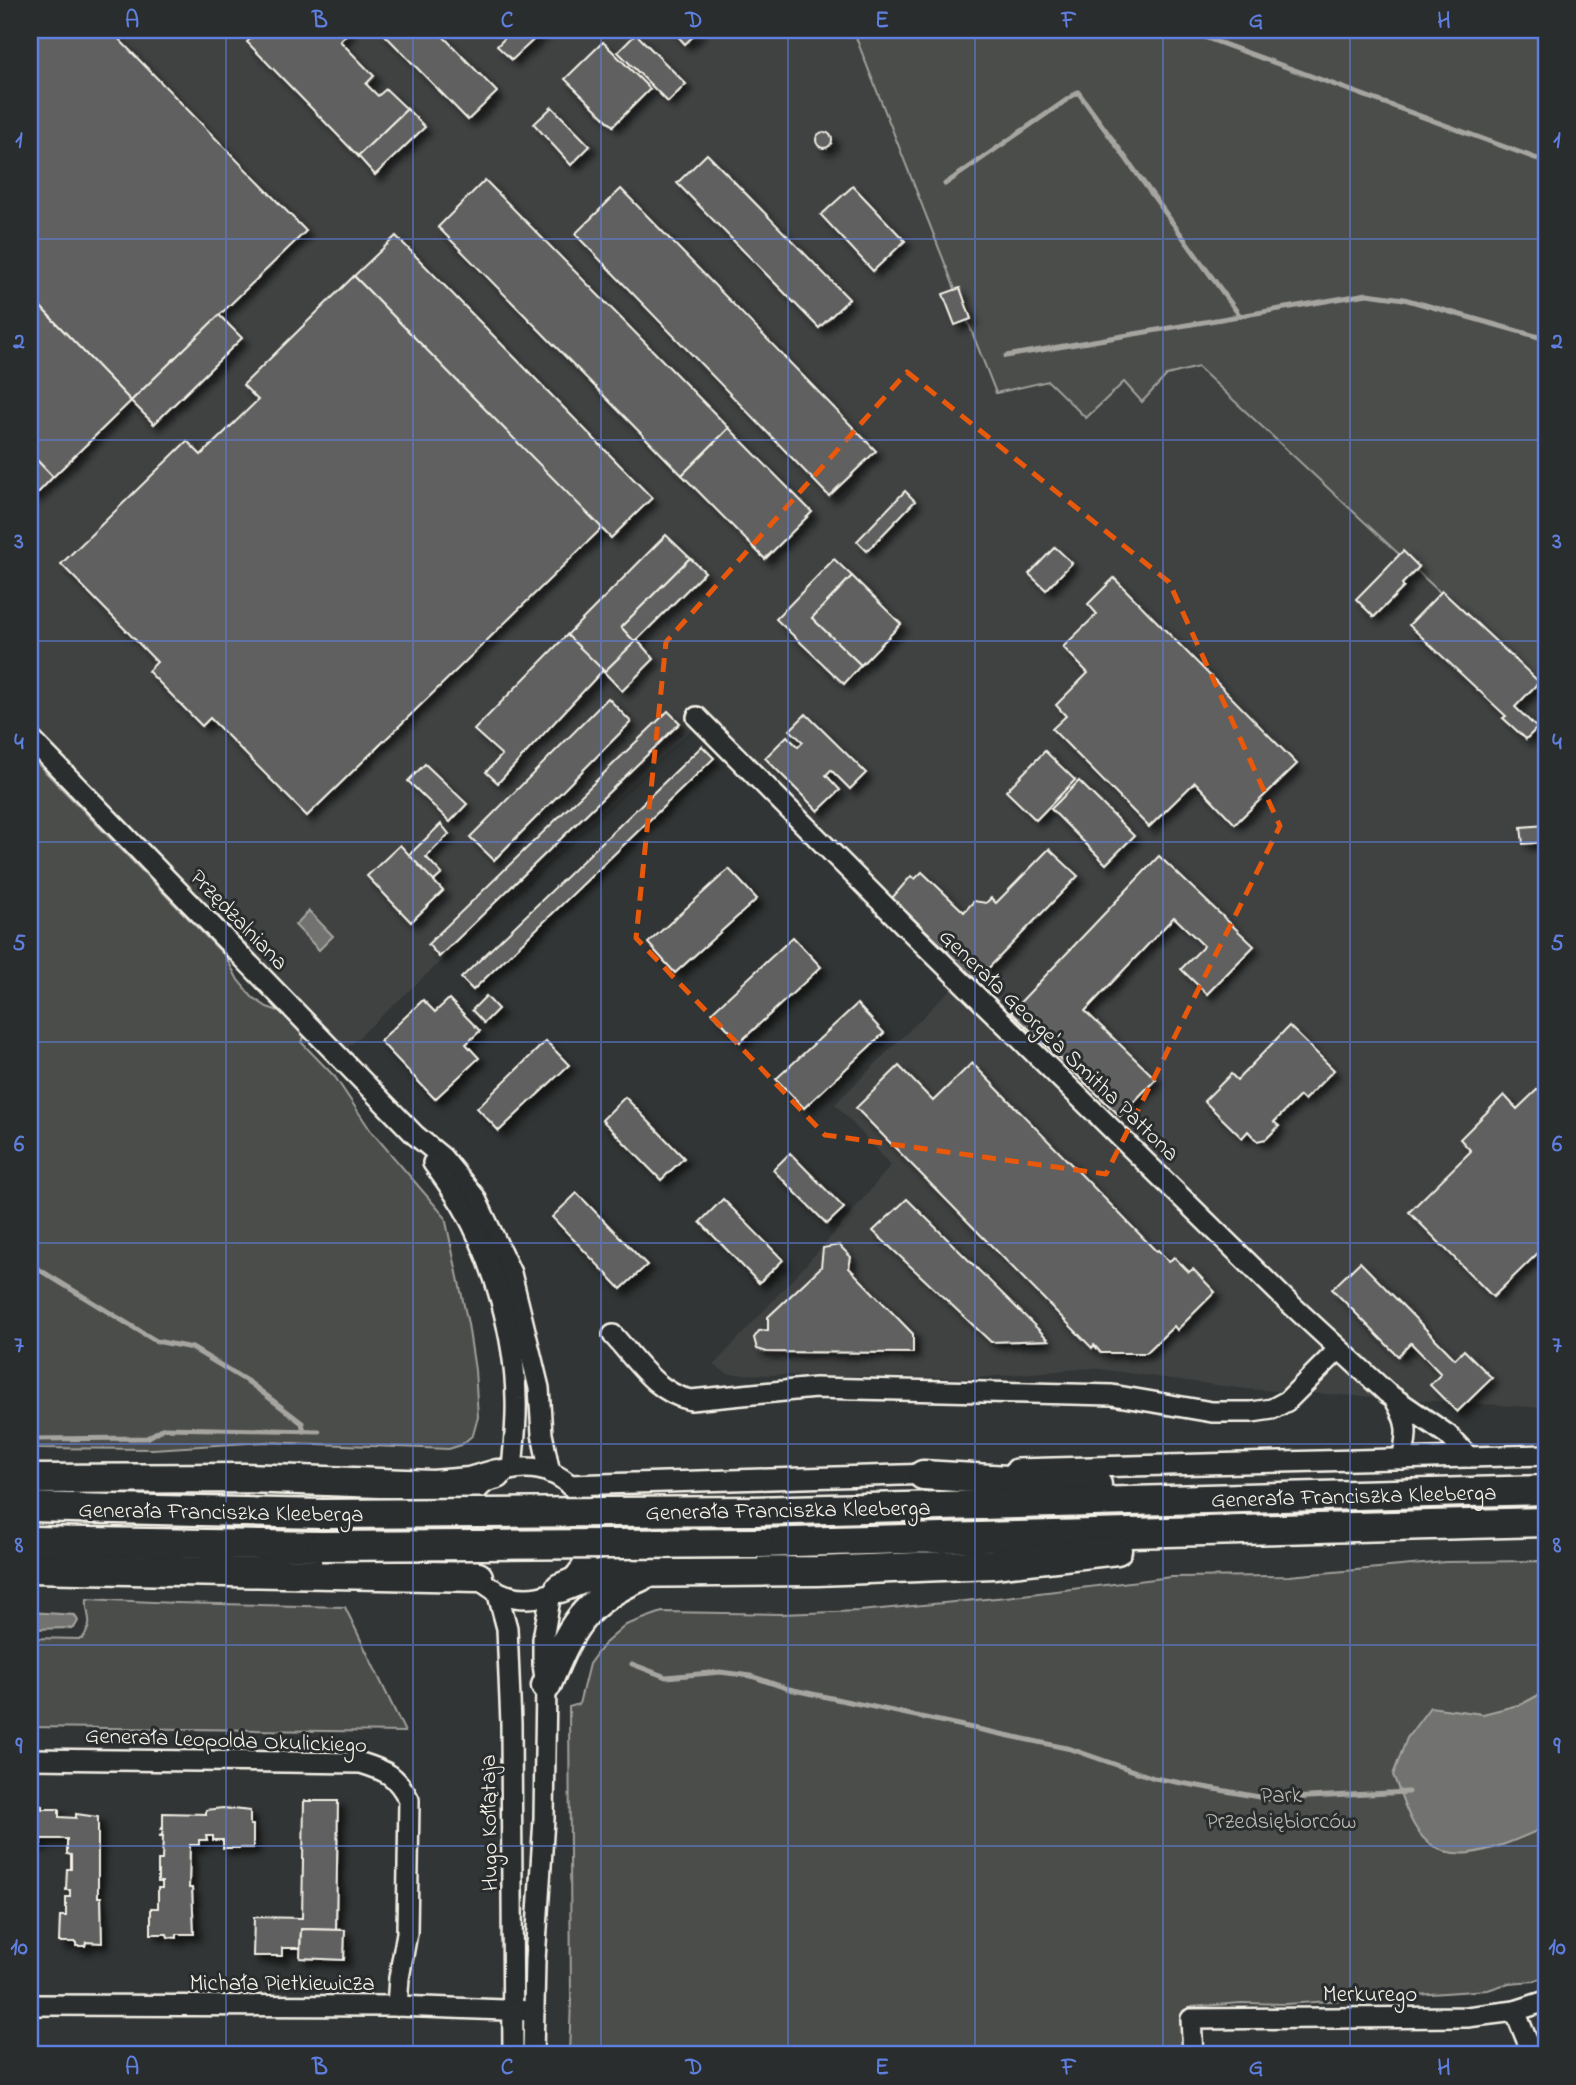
<svg xmlns="http://www.w3.org/2000/svg" width="1576" height="2085" font-family="'Indie Flower',sans-serif">
<style>
.built{fill:#404242}
.green{fill:#4b4d4c;stroke:#a09f9a;stroke-width:2}
.water{fill:#727370;stroke:#a6a5a0;stroke-width:2}
.lines{fill:none;stroke-linecap:round;stroke-linejoin:round}
.stream{stroke:#a6a5a0;stroke-width:5}
.building{fill:#5f605f;stroke:#f4f1e8;stroke-width:2;filter:url(#shadow)}
.minor-casing{stroke:#f4f1e8;stroke-width:24}
.highway-casing{stroke:#f4f1e8;stroke-width:33}
.minor{stroke:#2a2d2e;stroke-width:19}
.highway{stroke:#2a2d2e;stroke-width:28}
.highway-bridge-casing{stroke:#f4f1e8;stroke-width:33;stroke-linecap:butt}
.highway-bridge{stroke:#2a2d2e;stroke-width:28}
.marked{fill:none;stroke:#e8590c;stroke-width:5;stroke-dasharray:14 9;stroke-linejoin:round}
.grid{fill:none;stroke:#5e7fdd;stroke-width:2;stroke-opacity:0.55}
.labels{text-anchor:middle;stroke-width:6;stroke-linejoin:round;paint-order:stroke}
.street-label{font-size:23px;fill:#f4f1e8;stroke:#2a2d2e}
.park-label{font-size:23px;fill:#b9b8b1;stroke:#2a2d2e}
.neatline{fill:none;stroke:#5e7fdd;stroke-width:2.5}
.grid-label{font-size:23px;text-anchor:middle;font-weight:bold;fill:#5e7fdd}
</style>
<defs>
<filter id="shadow"><feDropShadow dx="6" dy="6" stdDeviation="3.5" flood-color="#0009"/></filter>
</defs>
<rect width="100%" height="100%" fill="#323535"/>
<filter id="ink" filterUnits="userSpaceOnUse"><feTurbulence type="fractalNoise" baseFrequency=".0143" numOctaves="2"/><feDisplacementMap in="SourceGraphic" scale="14" xChannelSelector="R" yChannelSelector="G"/><feConvolveMatrix kernelMatrix="1 2 1 2 8 2 1 2 1" color-interpolation-filters="sRGB"/></filter>
<g filter="url(#ink)">
<polygon class="built" points="30,30 853,30 996,393 1048,381 1125,382 1142,401 1167,375 1198,367 1546,691 1546,1408 1245,1389 1092,1368 972,1378 728,1374 714,1365 832,1236 891,1165 835,1104 952,988 695,726 345,1050 30,724"/>
<g class="green">
<polygon points="853,30 1546,30 1546,691 1198,367 1167,375 1142,402 1124,382 1086,418 1048,381 996,393"/>
<polygon points="30,756 226,957 238,980 252,997 267,1007 282,1012 305,1036 301,1042 335,1077 371,1131 445,1217 468,1324 475,1370 478,1417 473,1435 461,1445 449,1449 265,1442 153,1449 30,1448"/>
<polygon points="1546,1561 1546,1976 1535,1981 1509,1983 1488,1990 1286,2004 1241,2003 1192,2007 1192,2055 569,2055 571,2000 569,1707 579,1704 589,1664 603,1645 626,1625 662,1612 781,1614 860,1611 1006,1597 1171,1577 1289,1576 1445,1562"/>
<path d="M87,1599L175,1603L345,1607L405,1732L30,1727V1638L82,1639C96,1620 85,1617 87,1599Z"/>
</g>
<g class="water">
<polygon points="309,911 333,936 319,950 295,925"/>
<polygon points="30,1612 75,1615 78,1621 74,1628 30,1629"/>
<path d="M1546,1691V1827C1505,1844 1443,1878 1414,1825C1405,1810 1400,1791 1393,1775L1407,1738L1430,1707L1483,1714L1522,1704Z"/>
</g>
<g class="lines">
<g class="stream">
<polyline points="1185,30 1546,162"/>
<polyline points="945,184 1078,92 1240,316"/>
<polyline points="1006,356 1367,294 1404,299 1546,339"/>
<polyline points="30,1264 156,1341 192,1348 250,1383 302,1423 304,1431"/>
<polyline points="30,1439 147,1438 164,1428 319,1431"/>
<polyline points="632,1664 666,1677 720,1672 751,1676 789,1689 1071,1749 1154,1778 1270,1799 1408,1792"/>
</g>
</g>
<g class="building">
<polygon points="30,30 110,30 306,231 131,401 30,296"/>
<polygon points="259,30 351,30 340,41 374,76 366,84 378,96 386,89 407,109 358,156 247,42"/>
<polygon points="380,30 437,30 497,92 468,120"/>
<polygon points="513,30 544,30 512,60 497,46"/>
<polygon points="672,30 700,30 685,44"/>
<polygon points="636,34 686,84 668,102 618,52"/>
<polygon points="603,42 650,89 613,126 565,79"/>
<polygon points="552,107 590,146 571,165 534,124"/>
<polygon points="407,109 425,127 375,175 358,156"/>
<circle cx="824" cy="140" r="8"/>
<polygon points="707,154 849,299 819,328 677,183"/>
<polygon points="485,180 729,428 682,475 438,227"/>
<polygon points="853,186 905,241 873,271 821,215"/>
<polygon points="621,189 876,451 829,496 575,234"/>
<polygon points="396,236 652,498 611,538 354,276"/>
<polygon points="354,276 602,528 307,816 210,718 202,726 148,671 157,662 61,564 187,441 201,455 258,400 243,385"/>
<polygon points="960,288 971,319 955,325 943,294"/>
<polygon points="30,296 131,401 53,477 30,453"/>
<polygon points="219,315 242,338 154,424 131,401"/>
<polygon points="729,428 812,512 765,559 682,475"/>
<polygon points="30,453 53,477 34,497 30,493"/>
<polygon points="905,491 915,501 867,551 857,541"/>
<polygon points="666,535 690,558 621,627 635,642 604,672 567,635"/>
<polygon points="1055,547 1072,563 1046,590 1029,574"/>
<polygon points="1403,551 1419,567 1402,584 1404,587 1374,617 1356,599"/>
<polygon points="690,558 705,572 635,642 621,627"/>
<polygon points="834,559 852,576 812,618 861,665 844,684 776,619"/>
<polygon points="852,576 901,624 861,665 812,618"/>
<polygon points="1114,578 1297,764 1235,824 1195,782 1149,827 1052,729 1066,716 1056,705 1088,673 1063,647 1097,614 1088,604"/>
<polygon points="1442,591 1539,682 1515,707 1537,728 1526,739 1503,718 1506,716 1409,625"/>
<polygon points="567,635 603,670 498,783 486,772 502,755 474,730"/>
<polygon points="637,640 654,659 622,691 604,672"/>
<polygon points="608,698 631,722 494,860 470,837"/>
<polygon points="668,711 680,723 439,957 428,944"/>
<polygon points="806,714 866,773 850,789 831,770 826,775 840,790 818,811 765,758 787,736 798,747 803,742 790,730"/>
<polygon points="702,746 714,758 473,990 461,978"/>
<polygon points="1045,751 1075,780 1036,820 1006,791"/>
<polygon points="425,764 467,804 450,822 408,781"/>
<polygon points="1079,781 1134,836 1106,864 1051,809"/>
<polygon points="441,824 449,834 426,857 442,874 433,882 408,856"/>
<polygon points="1546,825 1546,842 1523,844 1521,827"/>
<polygon points="400,845 443,891 411,922 367,876"/>
<polygon points="1049,849 1078,876 974,983 945,955 948,952 892,898 911,876 915,879 922,872 964,912 974,901 986,903 991,898 996,903"/>
<polygon points="1159,856 1254,946 1207,994 1181,969 1204,946 1174,917 1085,1011 1156,1079 1120,1116 1011,1012"/>
<polygon points="729,869 757,899 675,973 648,943"/>
<polygon points="793,937 821,967 740,1042 712,1012"/>
<polygon points="486,996 498,1009 484,1023 472,1010"/>
<polygon points="449,999 480,1031 466,1044 479,1058 435,1099 380,1041 423,1000 435,1012"/>
<polygon points="857,1004 884,1033 804,1108 776,1079"/>
<polygon points="1289,1026 1334,1070 1304,1100 1300,1096 1274,1122 1279,1126 1266,1139 1257,1141 1248,1131 1242,1138 1204,1101 1231,1074 1237,1080"/>
<polygon points="546,1041 569,1065 499,1131 477,1108"/>
<polygon points="972,1063 1156,1251 1158,1250 1169,1262 1174,1257 1189,1272 1193,1269 1215,1292 1177,1330 1174,1326 1146,1353 1101,1353 1094,1345 1092,1348 856,1108 899,1066 933,1101"/>
<polygon points="1546,1081 1546,1245 1493,1297 1409,1212 1471,1151 1460,1139 1504,1095 1517,1109"/>
<polygon points="625,1097 684,1158 661,1180 602,1120"/>
<polygon points="790,1153 844,1208 827,1224 773,1170"/>
<polygon points="577,1193 647,1265 621,1289 552,1217"/>
<polygon points="723,1199 783,1260 759,1283 700,1222"/>
<polygon points="907,1199 1049,1340 991,1342 873,1231"/>
<polygon points="839,1245 851,1257 849,1268 913,1334 913,1353 767,1352 757,1349 754,1338 759,1331 768,1330 768,1317 821,1267 823,1248"/>
<polygon points="1360,1262 1455,1359 1464,1350 1492,1378 1457,1412 1430,1385 1441,1374 1411,1343 1398,1356 1332,1289"/>
<polygon points="304,1801 338,1801 336,1930 301,1929 300,1948 282,1948 282,1956 253,1956 254,1917 302,1918"/>
<polygon points="32,1805 42,1806 42,1809 59,1809 59,1817 76,1818 76,1814 98,1817 98,1897 101,1897 102,1943 86,1942 85,1946 76,1946 76,1942 59,1942 60,1916 66,1916 66,1897 70,1897 70,1890 66,1890 67,1869 71,1869 71,1855 67,1854 67,1839 41,1839 41,1844 30,1844 30,1807"/>
<polygon points="223,1808 250,1811 250,1825 253,1825 253,1848 223,1848 223,1840 213,1840 213,1836 206,1836 207,1840 199,1840 199,1845 190,1845 189,1888 192,1888 194,1934 177,1934 177,1938 168,1937 167,1934 151,1934 151,1908 158,1908 158,1888 162,1888 162,1882 158,1882 158,1860 162,1860 163,1836 159,1836 162,1835 163,1829 161,1829 163,1827 163,1813 206,1814 206,1810"/>
<polygon points="301,1929 345,1930 344,1960 300,1958"/>
</g>
<g class="lines">
<defs>
<g id="minor">
<polyline points="697,717 907,928 1285,1299 1387,1393 1448,1435 1469,1457"/>
<polyline points="30,738 415,1135 442,1157 475,1197 511,1273 539,1388 542,1434 550,1473"/>
<path d="M433,1163C443,1177 454,1192 463,1207C494,1261 515,1337 516,1399C517,1422 514,1446 512,1469"/>
<path d="M613,1335C636,1360 656,1393 691,1400L815,1388L984,1392L1112,1395L1212,1412H1252L1272,1409L1287,1401L1338,1350"/>
<path d="M1395,1400C1409,1424 1408,1433 1402,1459"/>
<circle cx="526" cy="1533" r="65"/>
<polyline points="1016,1469 1546,1455"/>
<polyline points="569,1485 933,1474"/>
<polyline points="497,1591 507,1628 511,1724 513,2055"/>
<path d="M30,1759L361,1763C387,1771 396,1775 409,1800L407,1933L399,1978L397,2006"/>
<polyline points="30,2005 397,2006 534,2011"/>
<polyline points="1515,2011 1533,2055"/>
<polyline points="533,2055 535,1960 544,1819 546,1686 543,1664 543,1639 551,1593"/>
<polyline points="1193,2055 1191,2019 1467,2017 1515,2011 1546,2001"/>
</g>
<g id="highway">
<polyline points="923,1475 1097,1485"/>
<polyline points="30,1479 244,1478 433,1485 469,1482 497,1474"/>
<polyline points="30,1507 322,1514"/>
<path id="s1" d="M754,1511L1546,1490"/>
<polyline points="30,1541 321,1546"/>
<polyline points="758,1543 1546,1522"/>
<polyline points="30,1568 478,1577"/>
<polyline points="560,1588 585,1578 611,1573 817,1571 993,1564 1117,1550"/>
<path d="M546,1686C570,1630 580,1603 640,1577"/>
</g>
</defs>
<use href="#minor" class="minor-casing"/>
<use href="#highway" class="highway-casing"/>
<use href="#minor" class="minor"/>
<use href="#highway" class="highway"/>
<defs>
<g id="highway-bridge">
<polyline points="322,1514 754,1511"/>
<polyline points="321,1546 758,1543"/>
</g>
</defs>
<use href="#highway-bridge" class="highway-bridge-casing"/>
<use href="#highway-bridge" class="highway-bridge"/>
</g>
</g>
<path class="marked" d="M907,372L1169,582L1280,826L1106,1174L825,1135L636,938L666,642Z"/>
<path class="grid" d="M226,30V2055M413,30V2055M601,30V2055M788,30V2055M975,30V2055M1163,30V2055M1350,30V2055M30,239H1546M30,440H1546M30,641H1546M30,842H1546M30,1042H1546M30,1243H1546M30,1444H1546M30,1645H1546M30,1846H1546"/>
<g class="labels">
<g class="street-label">
<text transform="translate(240 919) rotate(46)" y="8">Przędzalniana</text>
<text transform="translate(1060 1044) rotate(44)" y="8">Generała George'a Smitha Pattona</text>
<text dy="8" stroke="none"><textPath href="#s1" startOffset="600">Generała Franciszka Kleeberga</textPath></text>
<text transform="translate(788 1509) rotate(-1)" y="8">Generała Franciszka Kleeberga</text>
<text transform="translate(221 1511) rotate(1)" y="8">Generała Franciszka Kleeberga</text>
<text transform="translate(226 1739) rotate(2)" y="8">Generała Leopolda Okulickiego</text>
<text transform="translate(488 1823) rotate(-91)" y="8">Hugo Kołłątaja</text>
<text x="282" y="1990">Michała Pietkiewicza</text>
<text x="1370" y="2001">Merkurego</text>
</g>
<g class="park-label">
<text x="1281" y="1802">Park<tspan x="1281" dy="26">Przedsiębiorców</tspan></text>
</g>
</g>
<rect width="1576" height="2085" fill="none" stroke="#2a2d2e" stroke-width="77"/>
<rect x="38" y="38" width="1500" height="2008" class="neatline"/>
<g class="grid-label">
<text x="132" y="27">A</text>
<text x="320" y="27">B</text>
<text x="507" y="27">C</text>
<text x="694" y="27">D</text>
<text x="882" y="27">E</text>
<text x="1069" y="27">F</text>
<text x="1256" y="27">G</text>
<text x="1444" y="27">H</text>
<text x="19" y="147">1</text>
<text x="1557" y="147">1</text>
<text x="19" y="348">2</text>
<text x="1557" y="348">2</text>
<text x="19" y="548">3</text>
<text x="1557" y="548">3</text>
<text x="19" y="749">4</text>
<text x="1557" y="749">4</text>
<text x="19" y="950">5</text>
<text x="1557" y="950">5</text>
<text x="19" y="1151">6</text>
<text x="1557" y="1151">6</text>
<text x="19" y="1352">7</text>
<text x="1557" y="1352">7</text>
<text x="19" y="1552">8</text>
<text x="1557" y="1552">8</text>
<text x="19" y="1753">9</text>
<text x="1557" y="1753">9</text>
<text x="19" y="1954">10</text>
<text x="1557" y="1954">10</text>
<text x="132" y="2074">A</text>
<text x="320" y="2074">B</text>
<text x="507" y="2074">C</text>
<text x="694" y="2074">D</text>
<text x="882" y="2074">E</text>
<text x="1069" y="2074">F</text>
<text x="1256" y="2074">G</text>
<text x="1444" y="2074">H</text>
</g>
</svg>
